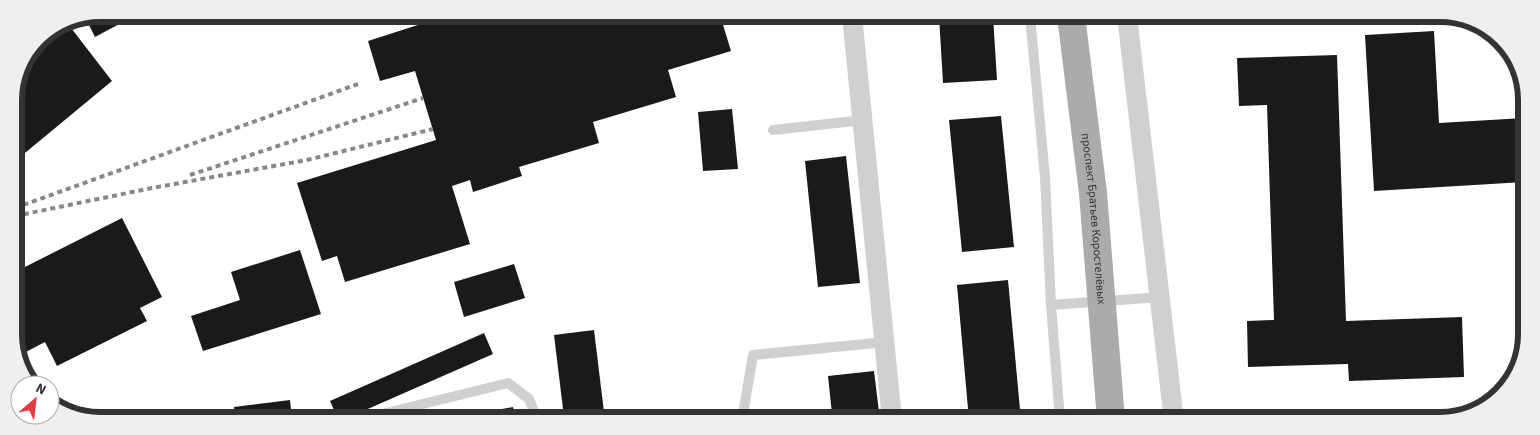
<svg xmlns="http://www.w3.org/2000/svg" width="1540" height="435" font-family="'Source Sans 3',sans-serif">
<style>
.building{fill:#1a1a1a}
.lines{fill:none;stroke-linecap:round;stroke-linejoin:round}
.lane{stroke:#d0d0d0;stroke-width:10}
.street{stroke:#d0d0d0;stroke-width:20}
.rail{stroke:#888;stroke-width:4;stroke-dasharray:5 4;stroke-linecap:butt}
.primary-bridge{stroke:#ababab;stroke-width:28}
.labels{text-anchor:middle;stroke-width:5;stroke-linejoin:round;paint-order:stroke}
.street-label{font-size:12px;fill:#333;stroke:#fff}
.rim{fill:none;stroke:#333;stroke-width:6}
</style>
<rect width="100%" height="100%" fill="#fff"/>
<g class="building">
<polygon points="101,14 138,14 95,37 85,17"/>
<polygon points="421,14 720,15 731,51 668,70 676,97 593,122 599,143 519,167 522,176 473,192 470,180 452,186 470,244 345,282 337,256 322,261 297,183 436,140 415,71 380,81 368,41 424,23"/>
<polygon points="939,16 993,16 997,80 943,83"/>
<polygon points="68,24 112,81 14,162 14,95 34,51"/>
<polygon points="1434,31 1439,123 1524,118 1524,182 1374,191 1365,35"/>
<polygon points="1337,55 1346,321 1462,317 1464,377 1349,381 1348,364 1248,367 1247,321 1274,320 1267,105 1239,106 1237,58"/>
<polygon points="732,109 738,169 703,171 698,112"/>
<polygon points="1001,116 1014,247 962,252 949,120"/>
<polygon points="846,156 860,283 818,287 805,161"/>
<polygon points="122,218 162,297 140,308 147,321 57,366 45,342 18,356 15,352 15,272"/>
<polygon points="300,250 321,314 203,351 191,316 240,300 231,272"/>
<polygon points="514,264 525,298 464,317 454,282"/>
<polygon points="1008,280 1021,420 969,420 957,285"/>
<polygon points="594,330 604,412 564,417 554,335"/>
<polygon points="484,333 493,354 345,419 338,419 330,401"/>
<polygon points="874,371 880,420 809,420 808,417 832,414 828,376"/>
<polygon points="290,400 292,419 235,419 234,407"/>
<polygon points="513,407 516,419 452,419 452,418"/>
<polygon points="1417,416 1458,416 1445,421 1417,421"/>
</g>
<g class="lines">
<g class="lane">
<polyline points="1030,16 1045,177 1051,305 1060,420"/>
<polyline points="773,130 863,120"/>
<polyline points="1051,305 1161,297"/>
<polyline points="370,417 508,383 529,399 537,419"/>
<polyline points="667,420 672,420"/>
<polyline points="742,420 753,355 885,342"/>
</g>
<g class="street">
<polyline points="852,15 892,420"/>
<polyline points="1127,16 1174,421"/>
</g>
<g class="rail">
<polyline points="190,175 423,98"/>
<polyline points="15,208 358,84"/>
<polyline points="15,216 152,188 307,160 433,129"/>
</g>
<path class="primary-bridge" id="s1" d="M1071,16L1093,193L1111,420"/>
</g>
<g class="labels">
<g class="street-label">
<text dy="4" stroke="none"><textPath href="#s1" startOffset="204">проспект Братьев Коростелёвых</textPath></text>
</g>
</g>
<path d="M0 0H1540V435H0ZM100 22H1440A78 78 0 0 1 1518 100V334A78 78 0 0 1 1440 412H100A78 78 0 0 1 22 334V100A78 78 0 0 1 100 22Z" fill="#efefef" fill-rule="evenodd"/>
<path class="rim" d="M100 22H1440A78 78 0 0 1 1518 100V334A78 78 0 0 1 1440 412H100A78 78 0 0 1 22 334V100A78 78 0 0 1 100 22Z"/>
<g transform="translate(35 400) rotate(28)"><circle r="24" fill="#ffffff" stroke="#adadad"/>
<path d="M0-4L9 19L0 12L-9 19Z" fill="#e63946"/>
<text y="-8" font-size="14" font-weight="bold" text-anchor="middle" fill="#333333">N</text>
</g>
</svg>
